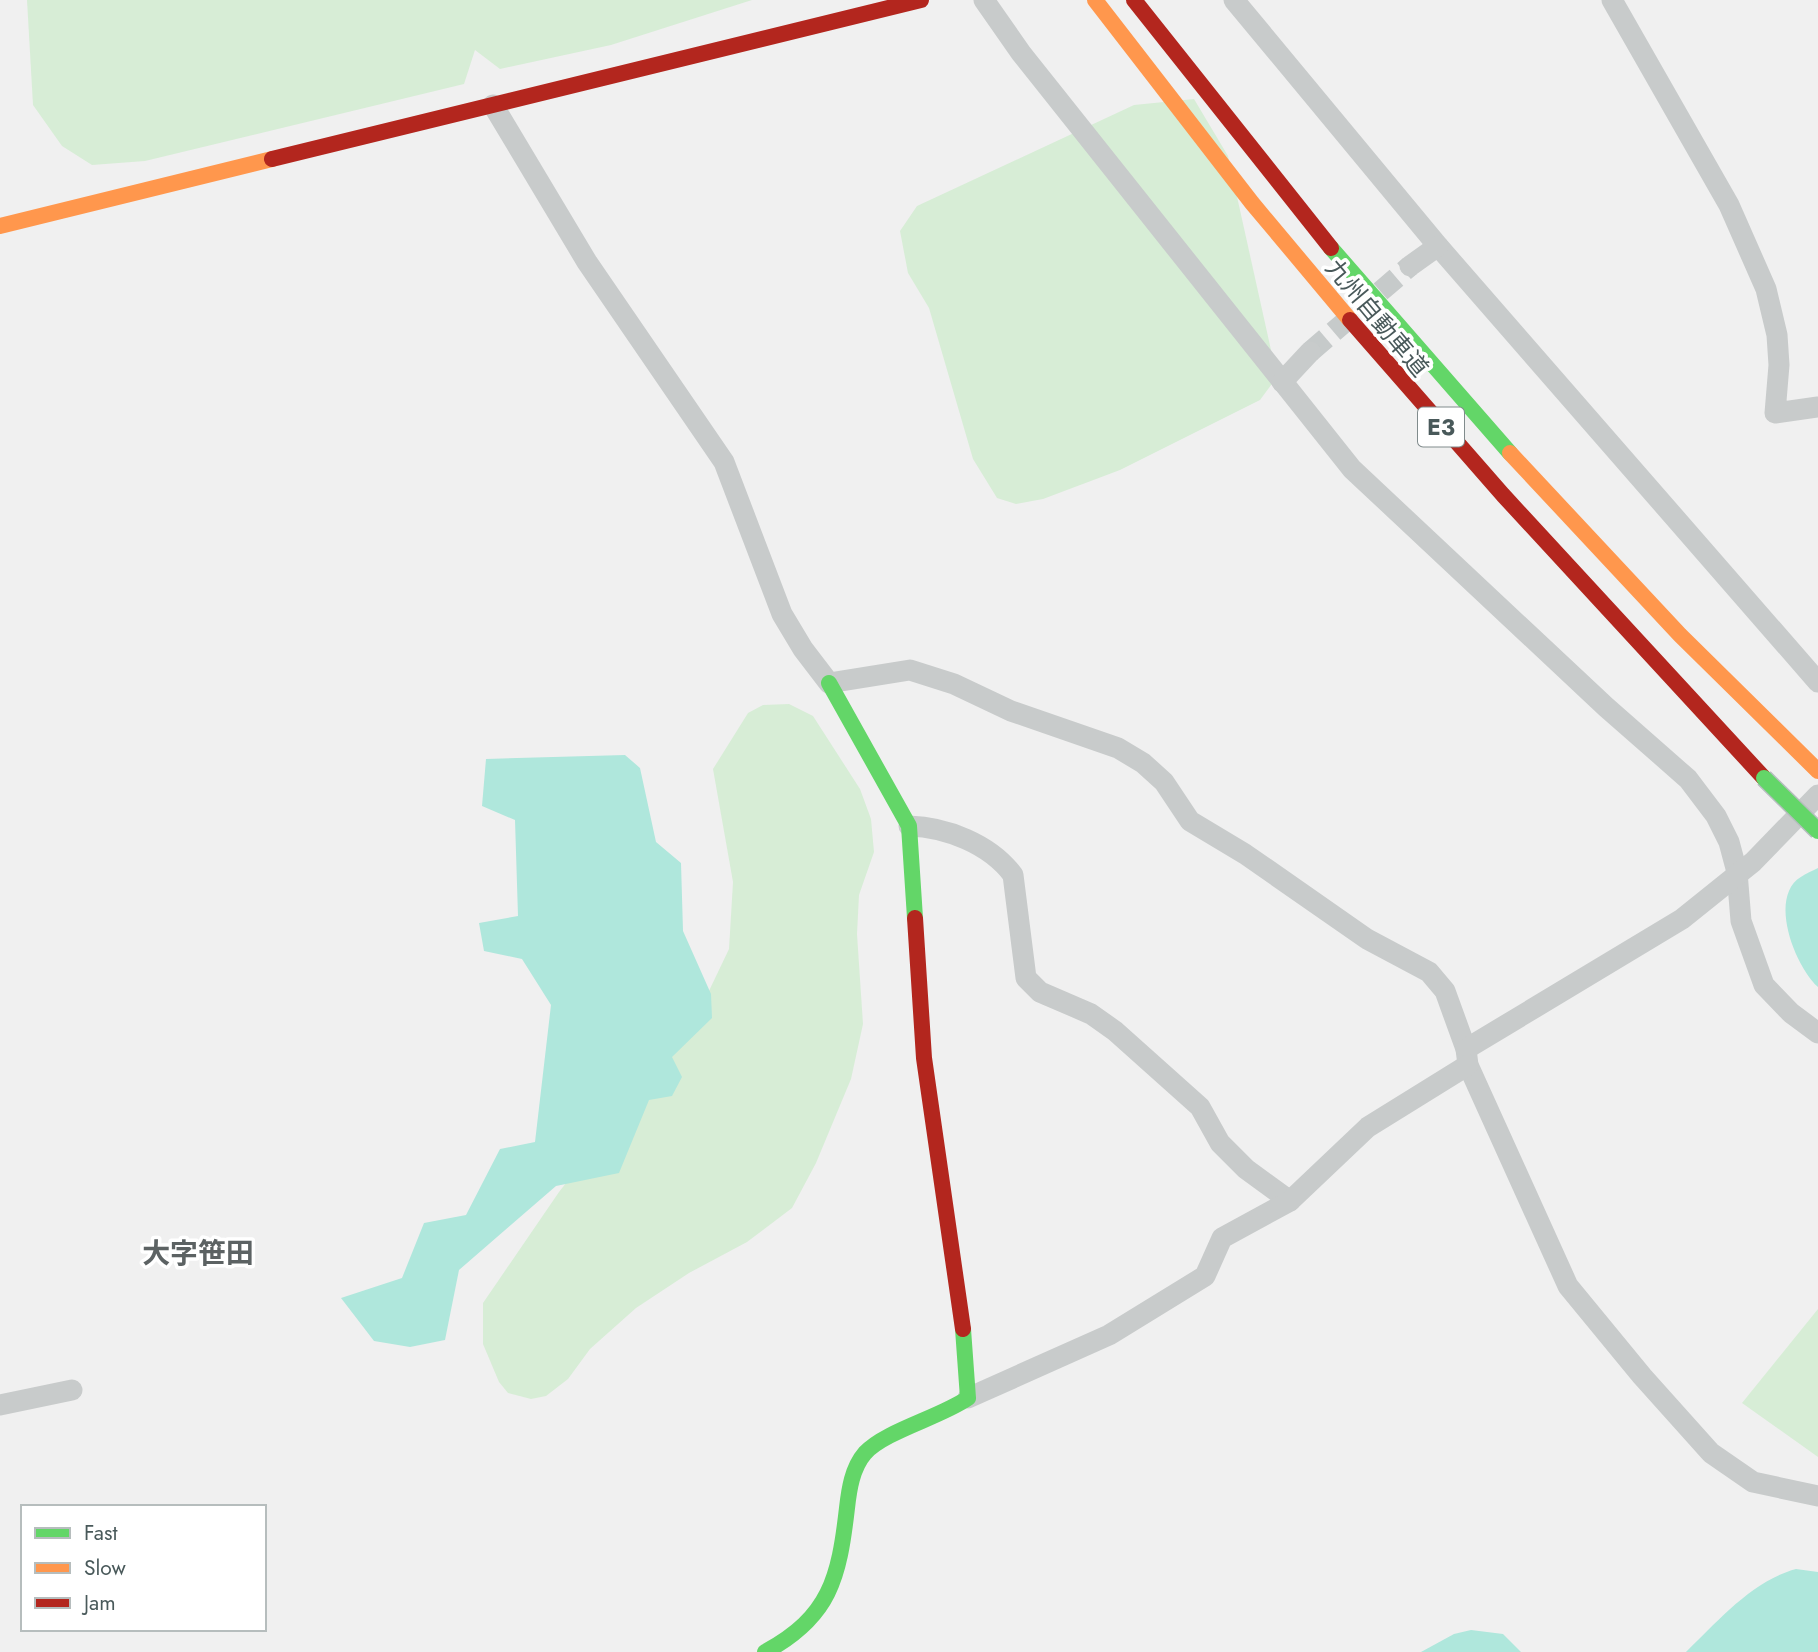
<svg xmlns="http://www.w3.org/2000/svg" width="1818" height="1652" font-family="Jost,'Noto Sans JP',sans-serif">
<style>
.green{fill:#d7edd6}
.water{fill:#afe7dc}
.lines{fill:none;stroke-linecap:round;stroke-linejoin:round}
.street-tunnel{stroke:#c6caca;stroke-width:21;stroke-dasharray:21 10;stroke-linecap:butt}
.street{stroke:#c8cbcb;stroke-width:21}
.fast{stroke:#63d668;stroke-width:16}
.slow{stroke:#ff974d;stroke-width:16}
.jam{stroke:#b3261e;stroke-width:16}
.fast-bridge-casing{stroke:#b5bdbe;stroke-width:19;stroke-linecap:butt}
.fast-bridge{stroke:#63d668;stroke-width:16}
.labels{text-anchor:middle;stroke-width:7;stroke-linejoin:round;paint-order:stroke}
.shield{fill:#fff;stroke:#808b8c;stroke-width:2}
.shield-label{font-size:23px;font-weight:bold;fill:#49595a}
.street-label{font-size:24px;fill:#49595a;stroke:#fff}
.quarter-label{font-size:28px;font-weight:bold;fill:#5c6263;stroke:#fff}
</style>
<rect width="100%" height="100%" fill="#f0f0f0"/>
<g class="green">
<polygon points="27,0 752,0 611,45 500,69 475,50 464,84 145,161 92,165 62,146 33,105"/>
<polygon points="1194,99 1228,156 1277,377 1260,400 1120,470 1043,499 1016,504 997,498 973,459 929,308 908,273 900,231 917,206 1134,105"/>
<polygon points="789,704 813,716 860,789 871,819 874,852 859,895 857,934 863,1024 851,1079 816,1163 792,1208 747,1242 689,1273 636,1308 590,1349 568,1379 546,1396 531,1399 508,1393 499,1382 483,1344 483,1303 559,1192 697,1016 729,949 733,882 713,769 748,713 763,705"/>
<polygon points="1818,1309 1818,1457 1742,1403"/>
</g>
<g class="water">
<polygon points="625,755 640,768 656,842 681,863 683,931 711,994 712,1018 672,1057 682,1077 672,1096 649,1100 619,1173 556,1186 459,1270 445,1340 410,1347 374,1341 341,1298 402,1278 424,1223 466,1215 500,1149 535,1142 551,1005 522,959 484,951 479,923 518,916 515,820 482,806 486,759"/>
<path d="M1818,868V987C1798,969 1777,918 1789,891C1794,878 1806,874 1818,868Z"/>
<path d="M1796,1569L1818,1572V1652H1686C1718,1621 1752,1581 1796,1569Z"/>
<polygon points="1471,1630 1503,1634 1521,1652 1421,1652 1454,1634"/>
</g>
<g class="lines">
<polyline class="street-tunnel" points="1310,352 1410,266"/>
<g class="street">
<polyline points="984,0 1021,53 1352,469 1606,707 1688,779 1716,816 1729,842 1737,872 1741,921 1764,985 1791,1013 1818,1033"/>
<polyline points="1234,0 1438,246 1818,682"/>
<polyline points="1612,0 1729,205 1766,289 1777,335 1779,365 1775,413 1818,407"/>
<polyline points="493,105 587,262 724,462 782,614 803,649 829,683 910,670 954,684 1011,711 1118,748 1143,763 1164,782 1190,821 1245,854 1367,939 1429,972 1445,991 1466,1049 1468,1065 1568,1286 1642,1376 1711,1453 1753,1482 1818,1496"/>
<polyline points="1410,266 1438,246"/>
<polyline points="1282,382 1310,352"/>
<path d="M909,826C946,827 990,844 1013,875L1026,978L1040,992L1091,1014L1115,1031L1200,1107L1220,1143L1246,1169L1290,1201"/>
<polyline points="1466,1049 1682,919 1753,862 1818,795"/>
<polyline points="968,1398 1109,1335 1205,1276 1222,1238 1290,1201 1368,1127 1468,1065"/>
<polyline points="0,1405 72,1390"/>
</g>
<g class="fast">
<polyline points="1331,248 1510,453"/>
<polyline points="829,683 909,826 915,918"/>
<path d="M765,1652C830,1617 839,1578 847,1508C849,1490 852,1468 865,1453C885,1431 941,1417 968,1398L963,1329"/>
</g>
<g class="slow">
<polyline points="1095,0 1252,203 1350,320"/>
<polyline points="0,226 272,159"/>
<polyline points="1510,453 1680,635 1818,771"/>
</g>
<g class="jam">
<polyline points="1134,0 1331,248"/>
<polyline points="272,159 921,0"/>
<polyline points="1350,320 1503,495 1764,778"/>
<polyline points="915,918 924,1058 963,1329"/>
</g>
<defs>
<polyline id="fast-bridge" points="1764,778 1818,831"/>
</defs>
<use href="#fast-bridge" class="fast-bridge-casing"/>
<use href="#fast-bridge" class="fast-bridge"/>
</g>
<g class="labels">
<rect class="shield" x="1418" y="407.5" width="46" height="39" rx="5"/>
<g class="shield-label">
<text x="1441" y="435">E3</text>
</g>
<g class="street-label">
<text transform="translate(1377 318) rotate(50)" y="8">九州自動車道</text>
</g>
<g class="quarter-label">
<text x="198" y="1263">大字笹田</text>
</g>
</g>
<rect x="21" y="1505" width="245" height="126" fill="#ffffff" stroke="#b6bdbd" stroke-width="2"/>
<rect x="35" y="1528" width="35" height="10" fill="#63d668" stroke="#b6bdbd" stroke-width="2"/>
<text x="84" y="1540" font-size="21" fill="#49595a">Fast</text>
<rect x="35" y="1563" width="35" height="10" fill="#ff974d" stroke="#b6bdbd" stroke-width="2"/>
<text x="84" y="1575" font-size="21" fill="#49595a">Slow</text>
<rect x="35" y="1598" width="35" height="10" fill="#b3261e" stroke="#b6bdbd" stroke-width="2"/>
<text x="84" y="1610" font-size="21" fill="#49595a">Jam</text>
</svg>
